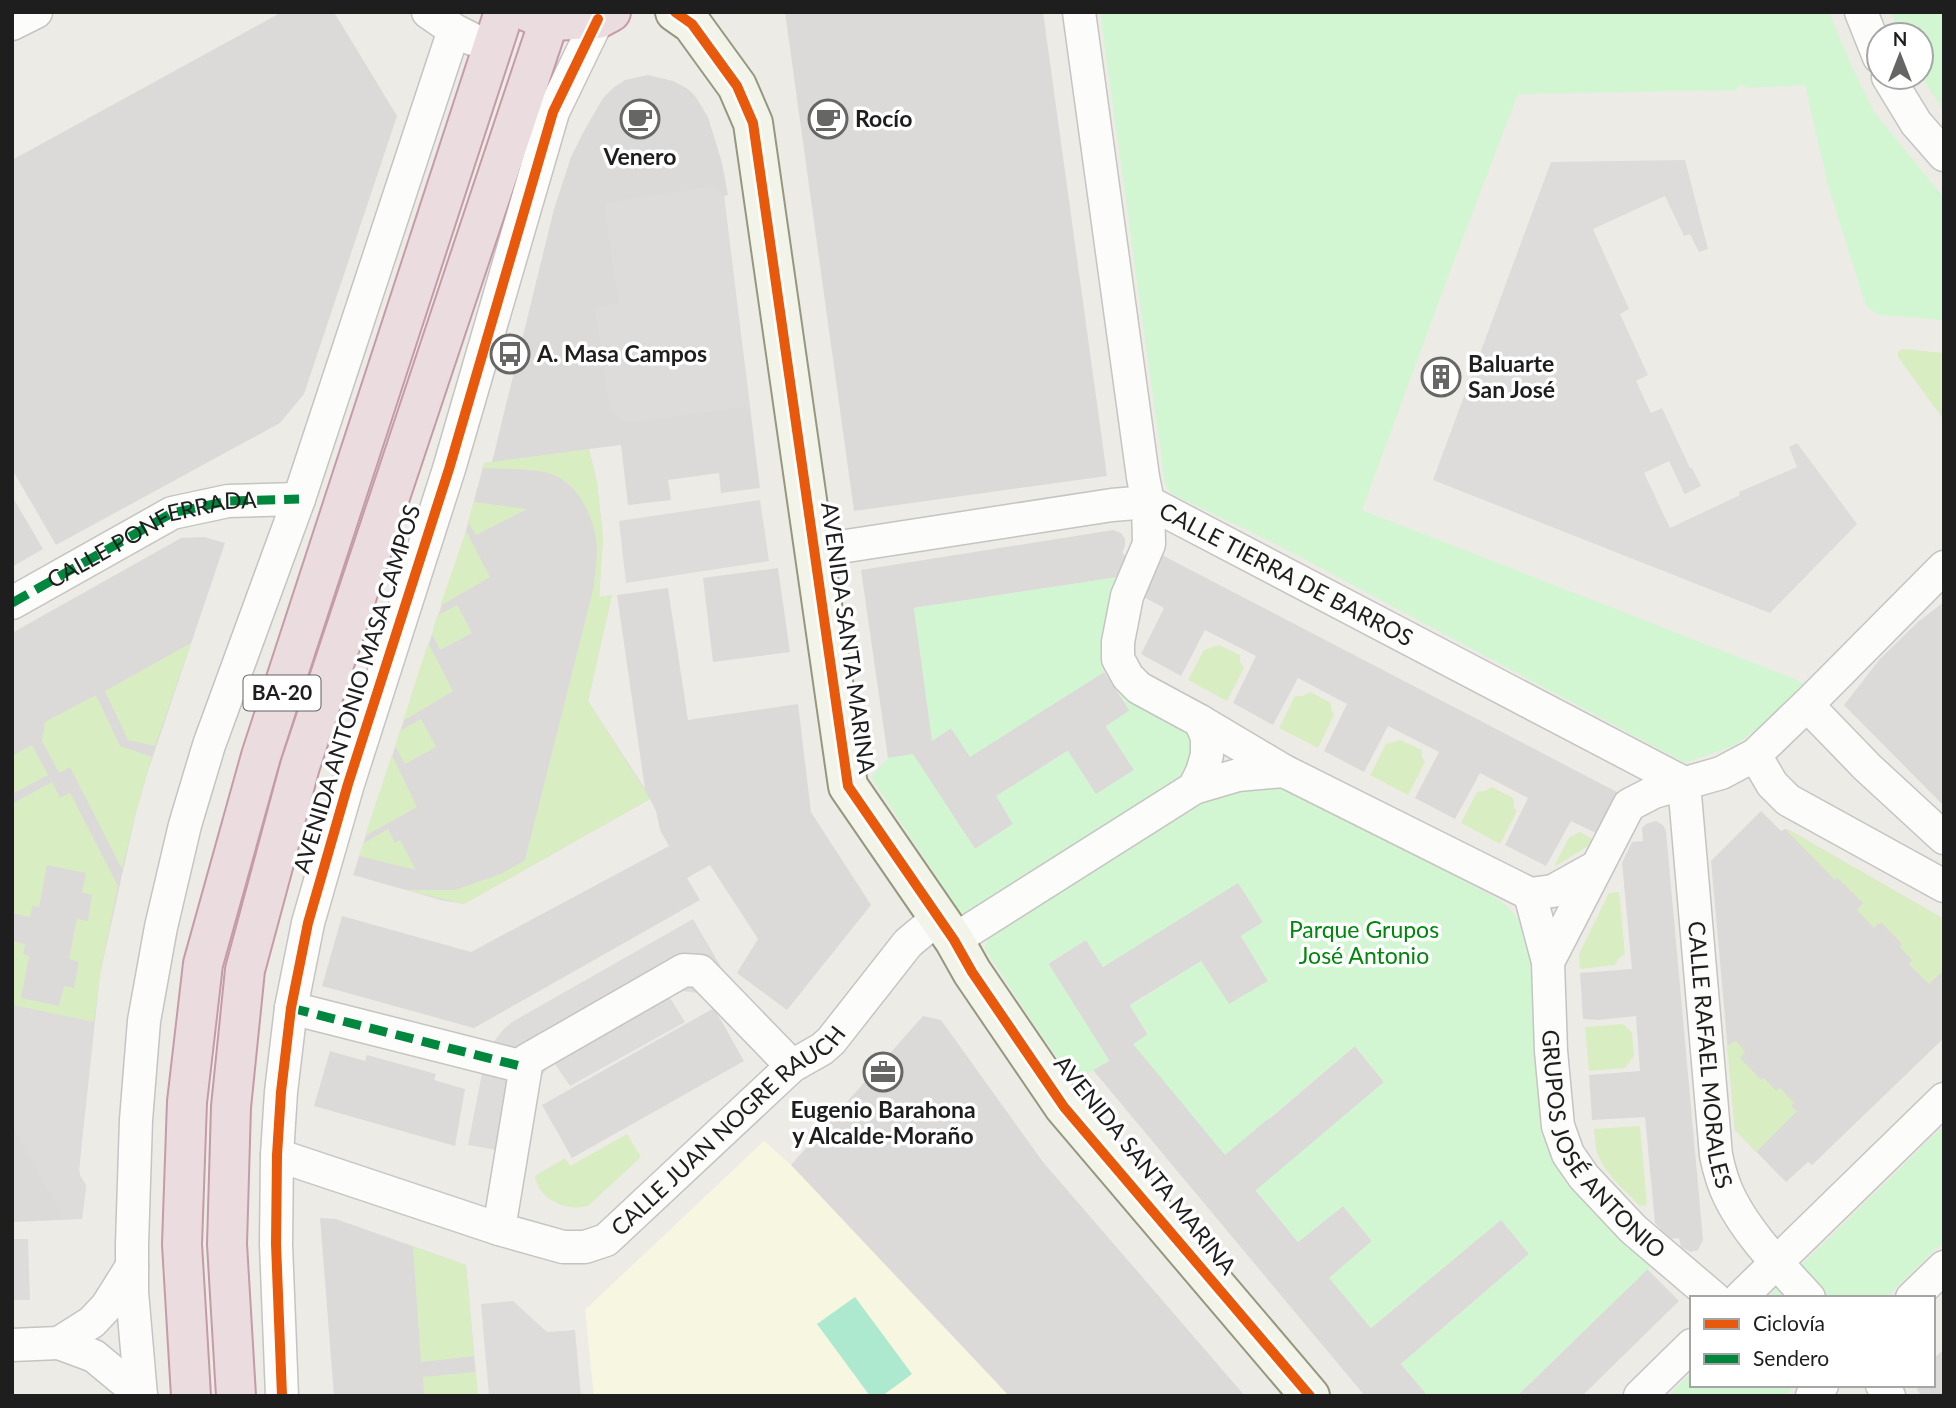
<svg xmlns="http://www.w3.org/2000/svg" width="1956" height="1408" font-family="Lato,sans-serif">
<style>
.residential{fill:#dcdad8}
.education{fill:#f7f6e1}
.grass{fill:#d9edc2}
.park{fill:#d2f6d1}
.pitch{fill:#ade9cf}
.parking{fill:#dddcda}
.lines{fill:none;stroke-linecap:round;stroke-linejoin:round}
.street-casing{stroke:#c5c4c2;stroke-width:35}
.secondary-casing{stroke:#96977e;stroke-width:42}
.highway-casing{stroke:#c59ba7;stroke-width:42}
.street{stroke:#fcfcfb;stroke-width:32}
.secondary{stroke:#f3f4e9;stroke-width:38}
.highway{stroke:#ebdddf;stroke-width:38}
.quiet{stroke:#00873e;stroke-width:9;stroke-dasharray:18 9;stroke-linecap:butt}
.cycleway-casing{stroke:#fff;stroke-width:15}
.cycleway{stroke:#e8590c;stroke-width:10}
.labels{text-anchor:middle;stroke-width:7;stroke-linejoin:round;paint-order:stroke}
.shield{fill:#fff;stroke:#626262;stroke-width:2}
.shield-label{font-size:21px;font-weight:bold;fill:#1e1e1e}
.poi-label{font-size:23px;font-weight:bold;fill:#1e1e1e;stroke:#fff;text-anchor:start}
.street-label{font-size:23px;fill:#1e1e1e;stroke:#fff}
.park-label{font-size:23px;fill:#01870b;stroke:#fff}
</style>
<rect width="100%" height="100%" fill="#edebe6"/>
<g class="residential">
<polygon points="282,12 334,12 397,116 304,394 280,423 56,545 12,469 12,160"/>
<polygon points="785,12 1043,12 1107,476 854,511"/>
<polygon points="648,75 673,81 688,89 695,96 708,117 722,163 728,195 724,196 760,488 721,493 719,473 704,475 668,480 671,500 628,505 621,445 589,449 597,483 603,538 599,597 612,595 588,701 645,789 617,595 668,588 688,720 798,704 811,812 871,905 787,1010 737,973 758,939 710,865 687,878 700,900 474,1028 322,986 342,916 471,952 669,846 660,830 656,811 650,799 464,904 441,900 353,875 466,531 484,463 492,462 554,209 571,157 584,131 603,98 613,88 625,80"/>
<polygon points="12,496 43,549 12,567"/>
<polygon points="1113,530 1121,533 1125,539 1125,547 1122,552 1128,559 1119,577 914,608 933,740 951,728 970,756 1104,672 1130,711 1106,727 1134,770 1096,795 1067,751 997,796 1013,824 975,849 913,755 888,758 861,570"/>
<polygon points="204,537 225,543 148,771 136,812 100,974 79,1169 80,1176 86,1185 82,1219 12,1222 12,633 181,538"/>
<polygon points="1160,554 1617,792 1596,833 1571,821 1546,866 1505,845 1528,798 1480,773 1455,819 1415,798 1439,752 1388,726 1364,772 1324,751 1347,704 1298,678 1273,725 1233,703 1256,656 1205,630 1181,676 1141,654 1164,608 1140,595"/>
<polygon points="778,568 790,652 713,662 703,578"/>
<polygon points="1944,602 1944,806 1844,705 1880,659 1919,621"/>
<polygon points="1761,811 1781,831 1785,829 1789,830 1944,919 1944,1038 1812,1165 1808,1162 1786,1182 1735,1130 1711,861"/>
<polygon points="1656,821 1663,825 1666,831 1703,1240 1698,1250 1691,1252 1681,1247 1679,1238 1670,1239 1655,1223 1645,1117 1592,1120 1589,1075 1640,1071 1636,1016 1598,1020 1583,1019 1580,973 1632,969 1622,863 1632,842 1643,841 1642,828 1646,824"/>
<polygon points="1238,882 1263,922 1241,936 1268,981 1229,1005 1201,961 1130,1005 1148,1035 1134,1045 1269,1119 1355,1046 1384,1082 1256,1191 1298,1242 1343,1206 1372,1241 1330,1278 1371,1328 1501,1219 1529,1254 1401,1364 1428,1396 1365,1396 1093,1070 1109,1061 1048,964 1086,940 1103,967"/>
<polygon points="714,1008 744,1061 572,1158 542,1105"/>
<polygon points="923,1016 941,1020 1043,1162 1245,1396 1009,1396 791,1165"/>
<polygon points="330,1051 365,1061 367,1055 436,1074 434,1080 465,1089 455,1146 314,1106"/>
<polygon points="320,1218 336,1219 466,1265 478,1396 334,1396"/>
<polygon points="1647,1269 1679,1301 1582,1396 1517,1396"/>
<polygon points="1944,1349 1944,1396 1921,1396 1917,1389 1917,1385 1933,1385 1933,1359"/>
</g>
<polygon class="education" points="764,1141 791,1165 1009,1396 594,1396 585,1310"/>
<g class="grass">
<polygon points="1903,349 1944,353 1944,420 1898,357 1898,352"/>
<path d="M589,449L597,483L603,538L599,597L612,595L588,701L650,799L464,904L406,890H455L503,873L525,860L594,586C595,573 597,560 597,548C595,517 577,478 544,472C524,468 503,469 483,468L484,463Z"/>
<polygon points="474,502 527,509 476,535 468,522"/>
<polygon points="466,531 490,577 440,606 464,537"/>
<polygon points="457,605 472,633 440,650 432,634 437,616"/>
<polygon points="191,643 155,746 128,740 105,691"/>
<polygon points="428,643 453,691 403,721"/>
<polygon points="1219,645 1240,655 1240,662 1244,668 1227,701 1188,680 1204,650"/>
<polygon points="1310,692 1331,703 1331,709 1334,715 1318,748 1279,728 1295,696 1303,696"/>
<polygon points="96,695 120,746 152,757 136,812 122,869 70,767 59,773 42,741 45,722"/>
<polygon points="421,719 436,747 405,764 395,746 400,731"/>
<polygon points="1400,740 1422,750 1422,757 1425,762 1408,795 1370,775 1386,744"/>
<polygon points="32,745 48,775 12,794 12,756"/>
<polygon points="392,755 417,807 365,836"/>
<polygon points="52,782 60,798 70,793 118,886 100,974 94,1022 12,1005 12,941 25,944 23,954 29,956 21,998 59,1006 64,986 74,988 79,962 69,959 77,919 88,921 92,895 82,892 86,873 47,865 39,907 32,906 30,917 12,913 12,804"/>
<polygon points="1492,787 1513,798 1514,808 1517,811 1500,844 1461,823 1477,792 1485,791"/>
<polygon points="388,829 395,843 400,840 416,870 359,856 363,844"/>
<polygon points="1789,830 1944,919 1944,970 1929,984 1909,964 1912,960 1900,947 1902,944 1881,922 1874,928 1857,910 1863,903 1838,878 1835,880 1787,831"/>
<polygon points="1580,832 1594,840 1590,845 1554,867 1569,837"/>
<polygon points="1619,892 1625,954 1619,958 1615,965 1580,969 1579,954 1609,893"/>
<polygon points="1623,1024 1632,1032 1634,1056 1625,1068 1589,1071 1585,1027"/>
<polygon points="1736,1041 1745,1052 1740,1058 1761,1080 1764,1078 1776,1091 1780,1088 1794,1103 1791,1106 1797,1111 1756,1152 1735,1130 1727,1046"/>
<path d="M1640,1126L1647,1205L1640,1206C1625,1190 1604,1174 1597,1152C1595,1145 1595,1137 1594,1129Z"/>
<path d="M627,1134L641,1157L588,1206C566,1212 538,1199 535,1176L565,1158L570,1166Z"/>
<polygon points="413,1246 466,1265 474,1356 421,1362"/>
<polygon points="476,1372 478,1396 424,1396 423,1377"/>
</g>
<g class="park">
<polygon points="1100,12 1829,12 1851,65 1874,112 1944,198 1944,320 1881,315 1870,310 1865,303 1828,185 1805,85 1749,88 1741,85 1736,90 1518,94 1449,274 1362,510 1797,680 1805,685 1772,717 1736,745 1685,763 1278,545 1176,496 1169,491 1165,483"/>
<polygon points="1891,12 1944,12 1944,111 1921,76 1921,35 1900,35"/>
<polygon points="1119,577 1108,654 1194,733 1189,766 1184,777 968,915 960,912 871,777 888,758 913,754 975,849 1013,824 996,796 1068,751 1096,794 1134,770 1106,726 1130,710 1104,672 970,757 951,728 932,741 914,608"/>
<path d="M1273,786L1296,792L1494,897C1513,908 1523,923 1528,944L1546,1140L1551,1159L1557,1168L1653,1264L1517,1396H1428L1401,1364L1529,1254L1501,1220L1371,1328L1329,1278L1372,1241L1343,1206L1298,1242L1256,1190L1384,1082L1355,1046L1225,1155L1133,1044L1148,1034L1130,1006L1201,961L1229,1004L1268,981L1241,936L1263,922L1238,883L1103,967L1086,940L1048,963L1109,1060L1075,1082L1044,1039L985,949L988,937L1187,809L1227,788Z"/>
<polygon points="1944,1125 1944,1241 1886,1298 1768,1298"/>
<polygon points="1692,1372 1692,1385 1796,1385 1785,1396 1668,1396"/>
</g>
<polygon class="pitch" points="855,1297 912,1374 882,1396 870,1396 817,1324"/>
<g class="parking">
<polygon points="1685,160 1708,249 1699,252 1690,234 1684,236 1665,196 1593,229 1629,309 1620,314 1648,375 1636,381 1651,413 1662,408 1690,468 1692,468 1701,486 1685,494 1684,493 1669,461 1644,473 1670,528 1740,495 1739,492 1797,467 1789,447 1797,443 1857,524 1770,613 1433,480 1551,162"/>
<polygon points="716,186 724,196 749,406 626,423 610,409 595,307 619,304 604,203"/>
<polygon points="760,500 769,561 626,583 619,521"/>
<polygon points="693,919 724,972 697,993 683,991 670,998 685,1022 570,1086 555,1064 548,1068 540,1077 526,1155 468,1145 485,1058 489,1048 503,1030 512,1022"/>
<polygon points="12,1005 94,1022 79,1169 80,1176 86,1185 82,1219 64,1219 12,1126"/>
<polygon points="12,1239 28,1239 30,1300 12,1300"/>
<polygon points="513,1301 547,1332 575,1330 581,1396 489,1396 481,1304"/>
</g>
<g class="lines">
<defs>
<g id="street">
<polyline points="428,12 454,30 472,39"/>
<polyline points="1079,12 1143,477 1148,502 1149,544 1127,596 1118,642 1118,659 1128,677 1139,688 1200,721 1207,737 1207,755 1202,772 1194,788"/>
<polyline points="1861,12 1879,57"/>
<polyline points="12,24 36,12"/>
<polyline points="1888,77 1916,123 1944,155"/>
<path id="s1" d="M1148,502L1684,783"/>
<polyline points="814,551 1112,505 1148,502"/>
<polyline points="12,603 172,513 228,501 299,499"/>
<polyline points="1807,705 1867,767 1944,838"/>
<polyline points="1200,721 1284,771 1530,894 1553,891 1596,867"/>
<polyline points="1755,755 1772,784 1788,800 1944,886"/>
<path id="s2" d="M1684,783L1716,1155C1719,1170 1723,1184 1730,1198C1749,1236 1781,1267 1809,1298"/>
<path id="s3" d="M1530,894L1548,962L1551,1051L1558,1126L1568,1154L1584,1177L1633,1229L1714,1298"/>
<polyline points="954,940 1194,788 1238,775 1284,771"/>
<polyline points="1548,962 1629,805 1654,792 1721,773 1755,755 1811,701 1944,567"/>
<polyline points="291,1008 524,1067"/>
<path id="s4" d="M277,1155L499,1229L563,1247H585L606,1240L792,1066L822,1049L831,1041L908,943L938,918"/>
<polyline points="499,1229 527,1060 684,970 700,971 792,1066"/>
<polyline points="1740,1298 1944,1099"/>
<polyline points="1912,1298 1944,1267"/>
<polyline points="59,1343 94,1356 141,1395"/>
<polyline points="12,1345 59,1343 92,1322 107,1306 132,1266"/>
<polyline points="1882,1385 1889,1396"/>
<polyline points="141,1396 132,1292 132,1244 136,1120 144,1021 161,927 185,825 209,745 299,499 454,30"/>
<polyline points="282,1396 276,1244 277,1155 281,1092 291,1008 308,923 348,784 449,469 553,112 598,19"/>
<polyline points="1640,1396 1692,1345"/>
<polyline points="1812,1396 1822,1385"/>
</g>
<polyline id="secondary" points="675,12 692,24 737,86 753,123 848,786 954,940 972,972 1064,1107 1310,1396"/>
<g id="highway">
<polyline points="528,12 549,21 598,19 611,12"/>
<polyline points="191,1396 182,1244 187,1102 203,964 261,756 504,12"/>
<polyline points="236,1396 227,1244 231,1107 245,970 300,766 552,12"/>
</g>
</defs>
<use href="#street" class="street-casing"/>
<use href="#secondary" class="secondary-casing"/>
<use href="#highway" class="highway-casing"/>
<use href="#street" class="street"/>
<use href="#secondary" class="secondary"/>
<use href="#highway" class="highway"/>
<g class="quiet">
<path id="s5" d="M12,603L172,513L228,501L299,499"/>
<polyline points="291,1008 524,1067"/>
</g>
<defs>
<g id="cycleway">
<polyline points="675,12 692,24 737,86 753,123 848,786 954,940 972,972 1064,1107 1310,1396"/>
<polyline points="282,1396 276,1244 277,1155 281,1092 291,1008 308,923 348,784 449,469 553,112 598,19"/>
</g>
</defs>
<use href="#cycleway" class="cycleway-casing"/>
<use href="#cycleway" class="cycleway"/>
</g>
<defs>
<symbol id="cafe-ring" viewBox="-11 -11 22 22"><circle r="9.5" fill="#fff" stroke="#666664" stroke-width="1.5"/><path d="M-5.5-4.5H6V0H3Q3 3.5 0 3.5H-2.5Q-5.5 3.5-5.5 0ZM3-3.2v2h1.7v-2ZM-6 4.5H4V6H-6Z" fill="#666664"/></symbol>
<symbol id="bus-ring" viewBox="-11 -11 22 22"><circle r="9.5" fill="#fff" stroke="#666664" stroke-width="1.5"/><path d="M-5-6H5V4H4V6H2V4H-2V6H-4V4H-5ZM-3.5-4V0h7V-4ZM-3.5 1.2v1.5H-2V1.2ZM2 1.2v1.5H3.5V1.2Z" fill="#666664"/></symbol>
<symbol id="building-ring" viewBox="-11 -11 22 22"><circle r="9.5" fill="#fff" stroke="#666664" stroke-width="1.5"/><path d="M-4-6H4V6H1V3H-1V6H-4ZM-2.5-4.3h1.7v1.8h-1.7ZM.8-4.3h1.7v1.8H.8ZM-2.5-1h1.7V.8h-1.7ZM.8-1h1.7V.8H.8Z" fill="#666664"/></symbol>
<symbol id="office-ring" viewBox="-11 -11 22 22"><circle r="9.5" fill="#fff" stroke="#666664" stroke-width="1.5"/><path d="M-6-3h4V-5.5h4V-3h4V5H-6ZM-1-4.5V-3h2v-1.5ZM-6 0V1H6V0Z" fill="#666664"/></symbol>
</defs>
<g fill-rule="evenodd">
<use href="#cafe-ring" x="618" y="97" width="44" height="44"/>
<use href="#cafe-ring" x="806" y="97" width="44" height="44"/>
<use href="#bus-ring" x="488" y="332" width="44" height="44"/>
<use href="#building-ring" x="1419" y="355" width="44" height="44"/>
<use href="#office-ring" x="861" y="1050" width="44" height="44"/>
</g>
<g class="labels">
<rect class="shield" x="243.5" y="675.5" width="77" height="35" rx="5"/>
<g class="shield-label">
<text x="282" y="700">BA-20</text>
</g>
<g class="poi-label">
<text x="855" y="127">Rocío</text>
<text x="640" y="165" text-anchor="middle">Venero</text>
<text x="537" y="362">A. Masa Campos</text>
<text x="1468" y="372">Baluarte<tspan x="1468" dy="26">San José</tspan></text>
<text x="883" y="1118" text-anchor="middle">Eugenio Barahona<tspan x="883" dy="26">y Alcalde-Moraño</tspan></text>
</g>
<g class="street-label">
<text dy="8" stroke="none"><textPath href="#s5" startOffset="156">CALLE PONFERRADA</textPath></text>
<text dy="8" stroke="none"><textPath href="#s1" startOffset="156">CALLE TIERRA DE BARROS</textPath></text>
<text transform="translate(848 638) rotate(82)" y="8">AVENIDA SANTA MARINA</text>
<text transform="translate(357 689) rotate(-73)" y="8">AVENIDA ANTONIO MASA CAMPOS</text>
<text dy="8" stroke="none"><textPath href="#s2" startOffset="273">CALLE RAFAEL MORALES</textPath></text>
<text dy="8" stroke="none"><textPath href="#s4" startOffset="509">CALLE JUAN NOGRE RAUCH</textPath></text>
<text dy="8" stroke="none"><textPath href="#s3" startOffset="270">GRUPOS JOSÉ ANTONIO</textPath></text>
<text transform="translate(1145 1165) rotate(51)" y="8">AVENIDA SANTA MARINA</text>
</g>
<g class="park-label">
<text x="1364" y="938">Parque Grupos<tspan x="1364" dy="26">José Antonio</tspan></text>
</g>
</g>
<rect width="1956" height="1408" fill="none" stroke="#1e1e1e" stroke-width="28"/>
<rect x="1690" y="1296" width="245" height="91" fill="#ffffff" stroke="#a5a5a5" stroke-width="2"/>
<rect x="1704" y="1319" width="35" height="10" fill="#e8590c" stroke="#a5a5a5" stroke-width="2"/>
<text x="1753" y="1331" font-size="21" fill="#1e1e1e">Ciclovía</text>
<rect x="1704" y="1354" width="35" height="10" fill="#00873e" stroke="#a5a5a5" stroke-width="2"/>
<text x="1753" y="1366" font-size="21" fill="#1e1e1e">Sendero</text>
<g transform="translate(1900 56)"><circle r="33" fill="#ffffff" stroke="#a5a5a5" stroke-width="2"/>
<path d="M0-5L12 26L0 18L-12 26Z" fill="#666664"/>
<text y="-10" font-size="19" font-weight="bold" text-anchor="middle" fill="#1e1e1e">N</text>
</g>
</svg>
